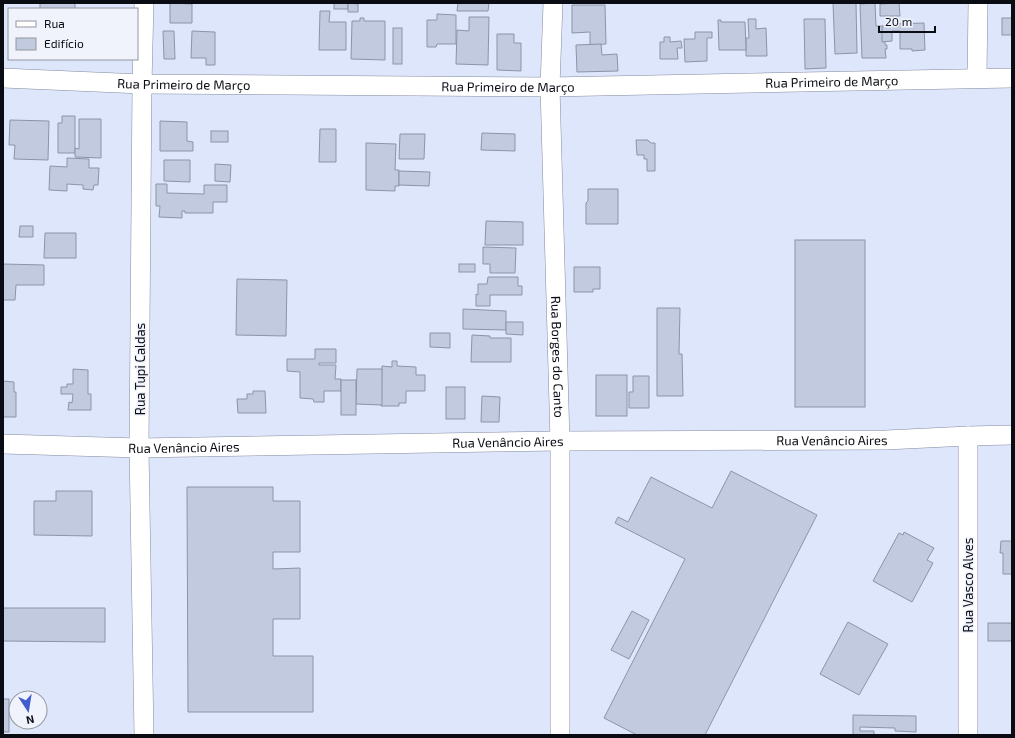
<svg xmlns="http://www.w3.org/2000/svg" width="1015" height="738" font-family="'Exo 2',sans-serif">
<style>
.building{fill:#c2cadf;stroke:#8c94a8}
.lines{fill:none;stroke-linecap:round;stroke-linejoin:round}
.street-casing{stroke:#848b9f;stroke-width:20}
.street{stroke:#fff;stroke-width:19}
.labels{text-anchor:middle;stroke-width:3;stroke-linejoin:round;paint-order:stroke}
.street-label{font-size:13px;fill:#090c13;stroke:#f0f3fc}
</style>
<rect width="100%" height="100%" fill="#dde6fb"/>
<g class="building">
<rect x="40" y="3" width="35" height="6"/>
<polygon points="170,3 192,4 192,23 170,23"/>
<rect x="334" y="3" width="14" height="6"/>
<polygon points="348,3 358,4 358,12 348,12"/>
<polygon points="458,3 489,3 488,11 457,11"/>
<polygon points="833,3 856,3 857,53 835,54"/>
<polygon points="875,3 876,26 885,26 885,45 887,45 887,49 885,49 886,58 862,58 860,4"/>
<polygon points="899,3 900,16 880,16 880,4"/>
<polygon points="572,5 605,5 606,44 590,45 590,32 572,33"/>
<polygon points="320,11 330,11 329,22 346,22 346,50 319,50"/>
<polygon points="437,14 456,15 456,44 437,44 436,47 427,47 427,20 437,20"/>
<polygon points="469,17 489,17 488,65 456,64 457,30 469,31"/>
<polygon points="360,18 364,18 364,21 385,21 385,60 351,59 352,21 360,21"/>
<rect x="1002" y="18" width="10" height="17"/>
<polygon points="748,19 756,19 756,29 766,28 767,56 746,56 746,38 749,38"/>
<polygon points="804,19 825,19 826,68 805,69"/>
<polygon points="718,20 721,20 721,22 745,22 746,50 719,50"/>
<polygon points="924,23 925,50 912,51 912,49 900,49 900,31 892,31 892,41 882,42 882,27 892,26 892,24"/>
<rect x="393" y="28" width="9" height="36"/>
<polygon points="163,31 174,31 175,59 164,59"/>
<polygon points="192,31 215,32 215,65 206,65 206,58 191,58"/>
<polygon points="695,32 712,32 712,38 707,38 707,61 685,62 684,39 695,39"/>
<polygon points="497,34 514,34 514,43 521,43 521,71 497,70"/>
<polygon points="664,37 670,37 670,42 681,41 682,48 677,48 678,59 660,59 660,42 664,42"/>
<polygon points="601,44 602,55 617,54 618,71 577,72 576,45"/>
<polygon points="62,116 75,116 75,153 58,153 58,123 62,123"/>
<polygon points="79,119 101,119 101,158 75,157 75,148 79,149"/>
<polygon points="10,120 49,121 48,160 14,159 15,145 9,145"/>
<polygon points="160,121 187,122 187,141 193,142 193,151 160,151"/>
<polygon points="320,129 336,129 336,162 319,162"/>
<rect x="211" y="131" width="17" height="11"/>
<polygon points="482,133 515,134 515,151 481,150"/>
<polygon points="400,134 425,134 424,159 399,159"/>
<polygon points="636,140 648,140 648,141 649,141 651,143 655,143 655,171 647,171 647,159 644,159 644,155 637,155"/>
<polygon points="366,143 396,144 395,170 399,170 399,186 395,186 395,191 366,190"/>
<polygon points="67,158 89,159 89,168 99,168 98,185 94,185 93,190 83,189 83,185 67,184 67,191 49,190 50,166 67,167"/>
<polygon points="164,160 190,160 190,182 164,181"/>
<polygon points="215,164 231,165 230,182 215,181"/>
<polygon points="399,171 430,172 429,186 399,185"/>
<polygon points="156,184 167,184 167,193 204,194 204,185 227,185 227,202 213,202 213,213 185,213 185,211 182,211 182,218 159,217 160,206 156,206"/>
<polygon points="588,189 618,189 618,224 586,224 586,203 588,201"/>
<polygon points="486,221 523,222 523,245 485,245"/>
<polygon points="20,226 33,226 33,237 19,237"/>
<polygon points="45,233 76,233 76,258 44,258"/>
<rect x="795" y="240" width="70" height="167"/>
<polygon points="483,247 516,248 515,273 490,273 490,264 483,264"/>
<polygon points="3,264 44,265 44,285 16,285 15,300 3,300"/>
<rect x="459" y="264" width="16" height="8"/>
<polygon points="574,267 600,267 600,289 593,289 593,292 574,292"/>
<polygon points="488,277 518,277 518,286 522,286 522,295 490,295 490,306 476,306 476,294 478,295 478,284 487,284"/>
<polygon points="237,279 287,280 286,336 236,335"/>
<polygon points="657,308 680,308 679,354 682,354 683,396 657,396"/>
<polygon points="463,309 506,311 506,330 463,329"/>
<polygon points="506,322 523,322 523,335 506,334"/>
<polygon points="430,333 450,333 450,348 430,347"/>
<polygon points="472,335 490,336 490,338 511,338 511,362 471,362"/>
<polygon points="315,349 336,349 336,363 319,363 319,365 336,365 335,379 341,379 341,391 324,391 324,402 314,402 313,399 300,398 300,372 287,371 287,359 315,359"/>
<polygon points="392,361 397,361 397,366 416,367 416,375 425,375 425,391 406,391 406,403 399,403 399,406 381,406 382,366 392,367"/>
<polygon points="73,369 88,370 88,394 91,394 91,410 68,410 69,402 72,403 73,394 61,394 61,387 67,387 67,384 73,384"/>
<polygon points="357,369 382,369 382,405 356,404"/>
<rect x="596" y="375" width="31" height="41"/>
<polygon points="633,376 649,376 649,408 629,408 629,392 633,392"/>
<rect x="341" y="380" width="15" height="35"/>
<polygon points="3,381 14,382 14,392 16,392 16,417 3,417"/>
<rect x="446" y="387" width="19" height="32"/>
<polygon points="253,391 265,391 266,413 238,413 237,399 247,399 247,394 253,394"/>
<polygon points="482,396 500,397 499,422 481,422"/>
<polygon points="731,471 817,515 705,735 637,735 604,718 685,559 615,523 618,517 628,522 651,477 712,508"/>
<polygon points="187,487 273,487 273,501 300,501 300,552 273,552 273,569 300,568 300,619 273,619 273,656 313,656 313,712 188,712"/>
<polygon points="56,491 92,491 92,536 34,535 34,501 56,501"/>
<polygon points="904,532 934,548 927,560 933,563 912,602 873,581 899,533 903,535"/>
<polygon points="1001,541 1012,541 1012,574 1003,574 1003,553 1000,553"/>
<polygon points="3,608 105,608 105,642 3,641"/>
<polygon points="632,611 649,620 629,659 611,650"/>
<polygon points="848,622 888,644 859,695 820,674"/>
<rect x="988" y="623" width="24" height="18"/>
<rect x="3" y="699" width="6" height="33"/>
<polygon points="853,715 916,716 916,732 895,731 895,728 860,727 860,731 874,731 874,735 853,735"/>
</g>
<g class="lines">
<defs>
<g id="street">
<polyline points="144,3 142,84 139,448 144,735"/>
<path id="s1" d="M553,3L550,87L560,441V735"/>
<path id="s2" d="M3,78L142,84L550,87L1012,78"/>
<polyline points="977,78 978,3"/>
<polyline points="968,436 968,735"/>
<path id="s3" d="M3,444L139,448L560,441L886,440L968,436L1012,435"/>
</g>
</defs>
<use href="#street" class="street-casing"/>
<use href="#street" class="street"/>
</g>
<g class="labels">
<g class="street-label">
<text dy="5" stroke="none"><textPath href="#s2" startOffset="829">Rua Primeiro de Março</textPath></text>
<text dy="5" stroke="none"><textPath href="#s2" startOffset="181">Rua Primeiro de Março</textPath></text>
<text dy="5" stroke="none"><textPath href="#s2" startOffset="505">Rua Primeiro de Março</textPath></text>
<text dy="5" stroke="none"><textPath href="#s1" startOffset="354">Rua Borges do Canto</textPath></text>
<text transform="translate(140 369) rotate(-90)" y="5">Rua Tupi Caldas</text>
<text dy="5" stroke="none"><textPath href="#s3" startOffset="829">Rua Venâncio Aires</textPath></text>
<text dy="5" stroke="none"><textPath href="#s3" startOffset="505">Rua Venâncio Aires</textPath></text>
<text dy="5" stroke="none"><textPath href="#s3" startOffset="181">Rua Venâncio Aires</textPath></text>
<text transform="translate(968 585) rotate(-90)" y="5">Rua Vasco Alves</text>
</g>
</g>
<rect width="1015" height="738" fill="none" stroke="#090c13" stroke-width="8"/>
<rect x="8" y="8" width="130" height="52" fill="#f0f3fc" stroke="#94979f"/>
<rect x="16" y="21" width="20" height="6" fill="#ffffff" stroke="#94979f"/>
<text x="44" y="28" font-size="12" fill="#090c13">Rua</text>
<rect x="16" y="38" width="20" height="12" fill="#c2cadf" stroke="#94979f"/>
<text x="44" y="48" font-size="12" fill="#090c13">Edifício</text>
<g transform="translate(28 710) rotate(168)"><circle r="19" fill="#f0f3fc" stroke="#94979f"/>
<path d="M0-3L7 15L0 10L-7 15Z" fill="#415ccf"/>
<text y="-6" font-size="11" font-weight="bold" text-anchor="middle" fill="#090c13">N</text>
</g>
<path d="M879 26v6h56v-6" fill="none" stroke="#090c13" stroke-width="2"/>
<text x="885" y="26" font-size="12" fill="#090c13" stroke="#f0f3fc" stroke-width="3" paint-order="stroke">20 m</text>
</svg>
